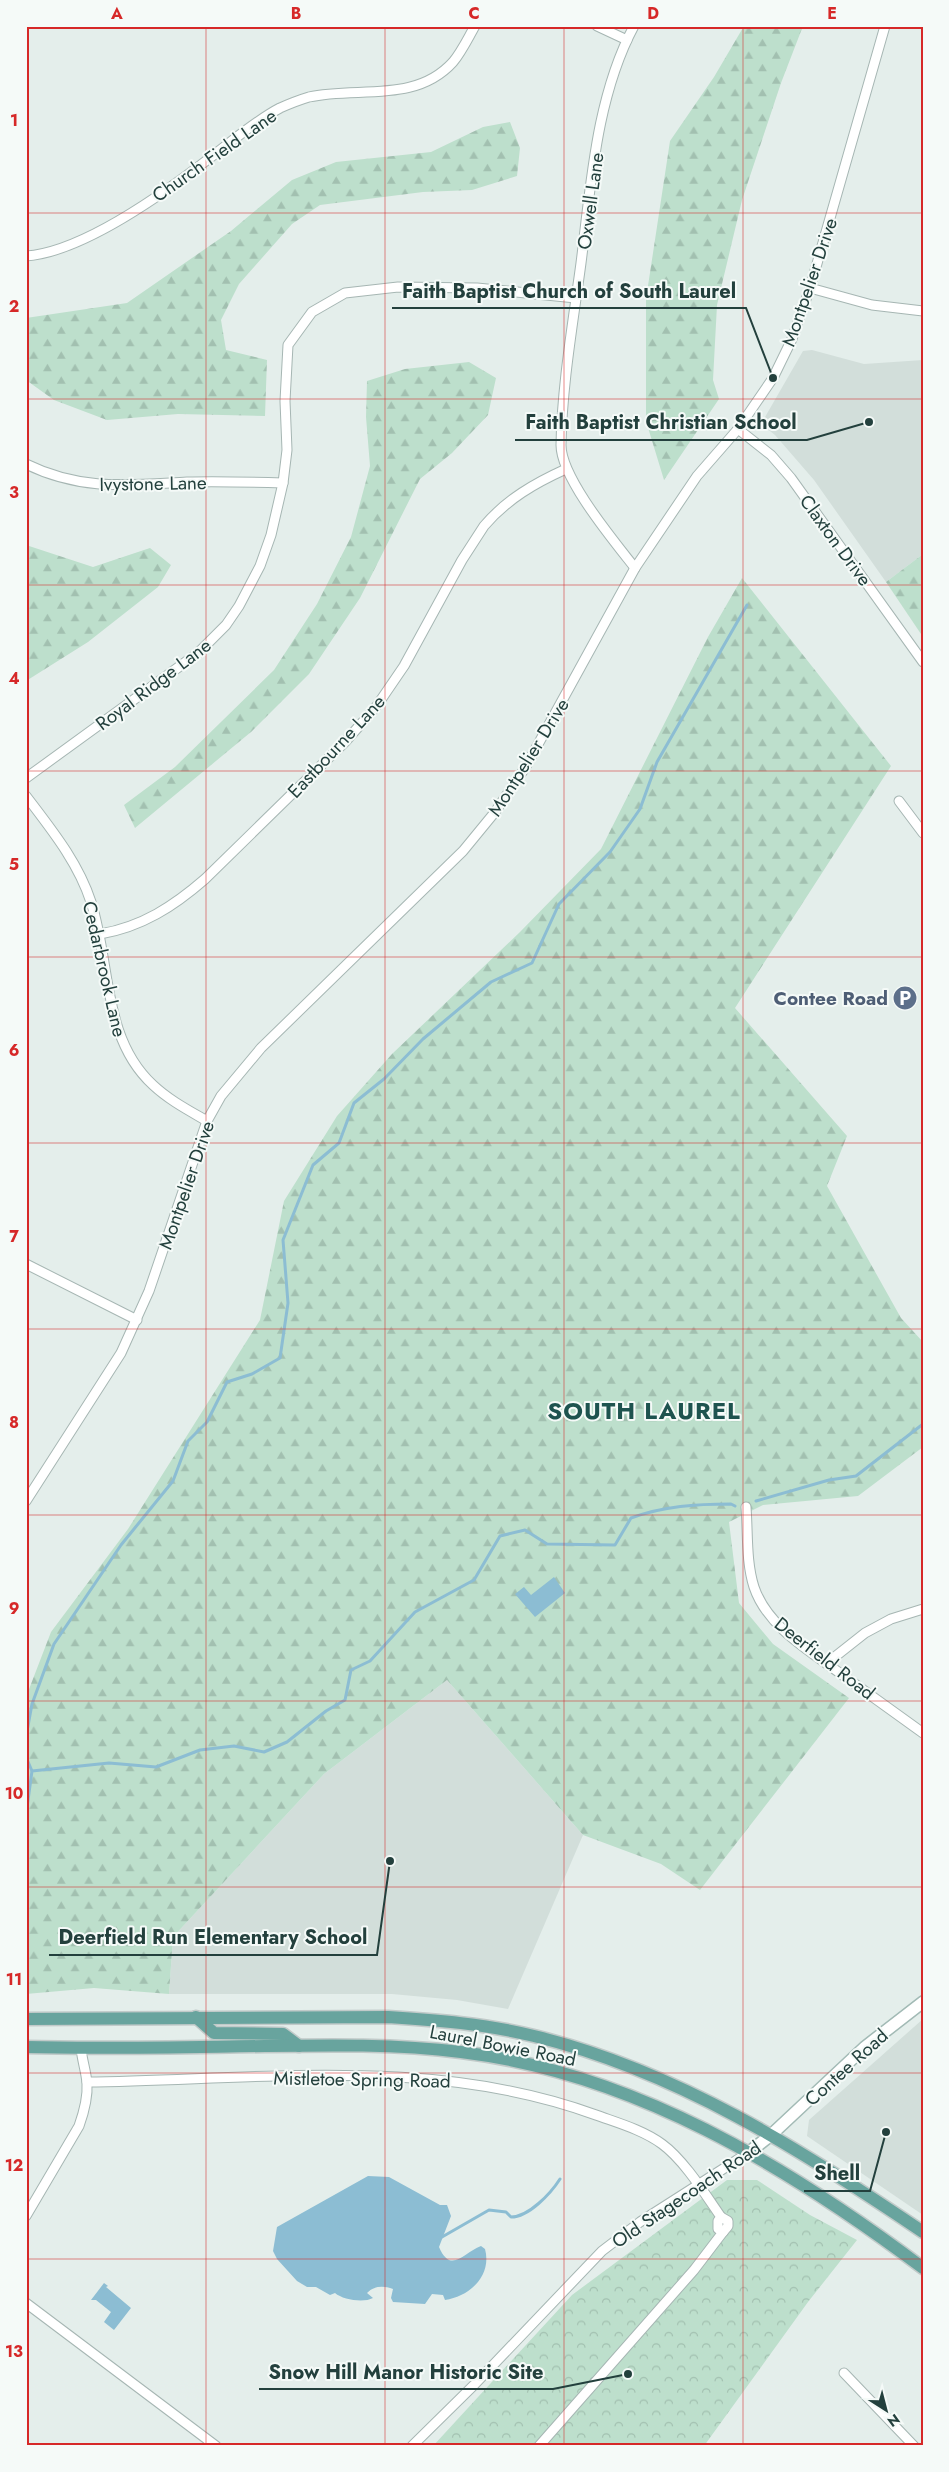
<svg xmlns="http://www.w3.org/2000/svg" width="949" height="2472" font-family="Jost,sans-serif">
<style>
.built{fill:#d2deda}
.forest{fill:url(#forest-firs)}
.park{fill:url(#park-crowns)}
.water{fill:#8cbdd3}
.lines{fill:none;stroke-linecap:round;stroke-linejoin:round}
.stream{stroke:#8cbdd3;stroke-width:3}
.street-casing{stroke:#a6b6b3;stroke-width:11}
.secondary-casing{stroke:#a2bab5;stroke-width:14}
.primary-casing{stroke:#c1cac9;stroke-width:15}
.street{stroke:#fff;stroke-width:9}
.secondary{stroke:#fff;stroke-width:11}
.primary{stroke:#68a49e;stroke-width:12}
.grid{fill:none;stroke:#d62828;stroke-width:1;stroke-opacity:0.55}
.labels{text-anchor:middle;stroke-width:4;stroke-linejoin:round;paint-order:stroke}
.street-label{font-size:19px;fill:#23403d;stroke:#f5faf8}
.service-label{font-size:19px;font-weight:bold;fill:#4e5e75;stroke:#f5faf8;text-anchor:end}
.district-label{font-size:24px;font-weight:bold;letter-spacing:1px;fill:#1e534f;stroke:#f5faf8}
.leader{fill:none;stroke:#23403d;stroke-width:2}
.callout-dot{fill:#23403d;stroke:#f5faf8;stroke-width:2}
.callout-label{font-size:20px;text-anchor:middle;font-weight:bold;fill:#23403d;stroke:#f5faf8;stroke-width:4;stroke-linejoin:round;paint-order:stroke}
.neatline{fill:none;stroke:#d62828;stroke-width:2}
.grid-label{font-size:16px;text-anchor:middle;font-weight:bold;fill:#d62828}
</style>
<defs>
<pattern id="forest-firs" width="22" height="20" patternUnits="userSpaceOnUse" patternTransform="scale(1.25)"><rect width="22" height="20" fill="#bddfcc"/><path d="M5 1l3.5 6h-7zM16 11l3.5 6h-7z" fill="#a2c0b0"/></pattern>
<pattern id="park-crowns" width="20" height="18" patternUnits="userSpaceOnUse" patternTransform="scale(1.25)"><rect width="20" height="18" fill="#bddfcc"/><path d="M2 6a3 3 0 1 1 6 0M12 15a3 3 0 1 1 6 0" fill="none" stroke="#a2c0b0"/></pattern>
</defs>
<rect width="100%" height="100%" fill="#e4eeeb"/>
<g class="built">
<polygon points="812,350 864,364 923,360 923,554 886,582 814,480 775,435 761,424 803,351"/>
<polygon points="447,1680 583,1835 508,2009 457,2000 392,1994 169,1994 173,1937 324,1774"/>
<polygon points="923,2019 923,2215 807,2136 809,2120"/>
</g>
<g class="forest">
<polygon points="744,26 803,26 781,83 742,200 717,305 713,380 719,399 664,480 646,421 646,299 670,141 714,77"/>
<polygon points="510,122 520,148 517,176 472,190 423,192 320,205 292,224 239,284 221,320 226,350 267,360 265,416 178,414 107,420 54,400 26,380 26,318 127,303 231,231 292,180 336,162 431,152 483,127"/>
<polygon points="469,362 496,378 488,415 452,453 420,479 360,598 309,674 251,732 135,828 124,805 175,767 274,670 317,604 351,537 370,466 366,417 367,381 405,369"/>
<polygon points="26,545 93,567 150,548 171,565 158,587 88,642 26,681"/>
<polygon points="923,554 923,637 886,582"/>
<polygon points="742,578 891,766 735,1008 847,1136 827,1186 901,1318 923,1342 923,1447 858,1496 763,1505 729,1522 739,1603 773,1644 849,1698 700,1890 661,1864 583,1835 447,1680 324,1774 173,1937 169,1994 94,1988 26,1994 26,1697 51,1632 128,1529 260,1320 284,1201 337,1116 392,1054 520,932 601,849 708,637"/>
</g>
<polygon class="park" points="727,2180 757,2180 810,2215 857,2240 808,2302 704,2446 433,2446 572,2295"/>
<g class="water">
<polygon points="554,1577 565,1593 535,1617 515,1594 524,1587 531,1595"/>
<path d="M368,2176L389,2177L440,2205H447L451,2216L439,2247C451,2275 464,2252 481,2246L485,2249C492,2275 471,2296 445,2300L443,2295L432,2294L425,2304L393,2302L391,2298L393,2289C384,2286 375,2285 367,2293L373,2298C364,2303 343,2300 335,2293L330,2295L316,2287H307L297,2281L277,2259L273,2251L277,2227Z"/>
<polygon points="104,2283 108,2286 106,2287 131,2308 114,2330 104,2322 111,2312 96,2300 91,2300"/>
</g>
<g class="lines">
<g class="stream">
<polyline points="756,1501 829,1480 856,1476 923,1424"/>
<polyline points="26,1737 32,1704 54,1644 121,1545 173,1481 188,1441 207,1422 227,1382 252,1374 280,1358 288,1303 283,1240 313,1165 339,1143 354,1103 384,1079 423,1039 491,982 532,963 559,904 610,852 640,809 657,762 747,605"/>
<polyline points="26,1757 32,1771"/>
<path d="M26,1815L32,1771L109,1763L156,1767L200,1750L234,1746L264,1752L287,1742L326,1711L345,1700L351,1670L370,1661L415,1612L474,1580L500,1536L525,1530L547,1544L615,1545L631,1518C664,1506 696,1504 731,1504L735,1506"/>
<path d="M442,2237L489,2210L506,2212L511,2217C529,2217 551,2193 560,2179"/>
</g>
<defs>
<g id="street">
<polyline points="597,26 627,40"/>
<path d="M634,26C596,97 591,185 581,263C573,323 562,385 561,445C561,478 614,541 635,568"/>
<path d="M26,256C84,252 170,189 215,154C236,138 257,120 280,108C289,104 299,100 309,97C357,86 415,104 453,62C462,51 468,38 475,26"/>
<polyline points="810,288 872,305 923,311"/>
<polyline points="738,429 771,455 791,478 923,662"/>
<path d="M26,464C81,491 128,485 187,482C219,481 251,482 283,483"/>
<polyline points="26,778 198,653 226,625 239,606 260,566 271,535 283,483 287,450 285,401 288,345 312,312 345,293 398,287 477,288 576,298"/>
<path d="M26,796C51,829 78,862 91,902C111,964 102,1038 153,1085C169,1100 188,1110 207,1121"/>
<polyline points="899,801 923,833"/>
<path d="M100,934C142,927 174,906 205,879L345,742L376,707L404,666L462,560L484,526C507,499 535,483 566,469"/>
<polyline points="26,1264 137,1320"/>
<polyline points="26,1501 121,1353 149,1291 207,1121 221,1096 261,1048 463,851 495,812 525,768 635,568 697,476 738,429 773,378 792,339 810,288 885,26"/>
<path d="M746,1507C748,1533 746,1562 754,1587C768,1629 815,1654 848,1679C873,1697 898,1715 923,1733"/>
<polyline points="827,1663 865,1633 891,1619 923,1609"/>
<path d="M87,2082C256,2080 433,2055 596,2115C618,2123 643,2130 662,2144C684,2160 705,2194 721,2217L718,2221V2229L723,2232L694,2270L539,2446"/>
<path d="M26,2216L79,2126C84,2112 88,2098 87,2083C86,2071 82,2060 81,2048"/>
<polyline points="721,2217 728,2221 728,2226 723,2232"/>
<polyline points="26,2303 216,2446"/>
<polyline points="844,2373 914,2446"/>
<polyline points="412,2446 474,2385 602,2251 640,2222 748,2153"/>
</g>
<polyline id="secondary" points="748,2153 771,2135 865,2047 923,2002"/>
<g id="primary">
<polyline points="196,2017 214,2033 283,2034 299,2046"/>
<path d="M26,2019L388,2017C436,2020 486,2024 534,2036C677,2071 802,2150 923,2232"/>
<path d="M26,2047C106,2049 186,2047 265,2046C330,2045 396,2044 461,2052C633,2073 787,2166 923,2268"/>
</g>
</defs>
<use href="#street" class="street-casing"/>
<use href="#secondary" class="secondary-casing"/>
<use href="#primary" class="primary-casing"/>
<use href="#street" class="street"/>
<use href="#secondary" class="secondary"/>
<use href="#primary" class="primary"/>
</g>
<path class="grid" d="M206,26V2446M385,26V2446M564,26V2446M743,26V2446M26,213H923M26,399H923M26,585H923M26,771H923M26,957H923M26,1143H923M26,1329H923M26,1515H923M26,1701H923M26,1887H923M26,2073H923M26,2259H923"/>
<defs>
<symbol id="parking-disc" viewBox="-11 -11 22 22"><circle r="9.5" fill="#5c6f8a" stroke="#f5faf8"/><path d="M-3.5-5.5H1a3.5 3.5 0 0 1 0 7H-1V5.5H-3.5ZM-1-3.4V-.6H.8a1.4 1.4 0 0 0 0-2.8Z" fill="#fff"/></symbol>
</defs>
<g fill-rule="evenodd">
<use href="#parking-disc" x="891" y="984" width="28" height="28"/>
</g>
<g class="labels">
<g class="street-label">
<text transform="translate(214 155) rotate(-35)" y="7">Church Field Lane</text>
<text transform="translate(590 201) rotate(-82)" y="7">Oxwell Lane</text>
<text transform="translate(809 282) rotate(-71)" y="7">Montpelier Drive</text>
<text transform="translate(153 483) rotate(-1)" y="7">Ivystone Lane</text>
<text transform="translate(836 540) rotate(54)" y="7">Claxton Drive</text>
<text transform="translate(153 684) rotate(-37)" y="7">Royal Ridge Lane</text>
<text transform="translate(336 746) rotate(-47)" y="7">Eastbourne Lane</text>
<text transform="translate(528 757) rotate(-58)" y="7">Montpelier Drive</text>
<text transform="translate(105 969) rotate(77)" y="7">Cedarbrook Lane</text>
<text transform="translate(186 1185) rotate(-71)" y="7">Montpelier Drive</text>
<text transform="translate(825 1658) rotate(38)" y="7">Deerfield Road</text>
<text transform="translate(503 2045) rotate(11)" y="7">Laurel Bowie Road</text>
<text transform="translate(846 2067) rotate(-42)" y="7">Contee Road</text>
<text transform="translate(362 2079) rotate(1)" y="7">Mistletoe Spring Road</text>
<text transform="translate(686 2194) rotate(-34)" y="7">Old Stagecoach Road</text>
</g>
<g class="service-label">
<text x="888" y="1005">Contee Road</text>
</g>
<g class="district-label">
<text x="644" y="1419">SOUTH LAUREL</text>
</g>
</g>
<path class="leader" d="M773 378L746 308H392M869 422L807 440H515M390 1861L377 1955H49M886 2132L870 2191H804M628 2374L553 2389H259"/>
<g class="callout-dot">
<circle cx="773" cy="378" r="5"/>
<circle cx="869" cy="422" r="5"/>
<circle cx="390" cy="1861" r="5"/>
<circle cx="886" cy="2132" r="5"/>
<circle cx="628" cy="2374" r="5"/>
</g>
<g class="callout-label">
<text x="569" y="298">Faith Baptist Church of South Laurel</text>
<text x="661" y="429">Faith Baptist Christian School</text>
<text x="213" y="1944">Deerfield Run Elementary School</text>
<text x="837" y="2180">Shell</text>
<text x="406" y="2379">Snow Hill Manor Historic Site</text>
</g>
<rect width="949" height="2472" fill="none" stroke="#f5faf8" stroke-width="55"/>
<g transform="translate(886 2410) rotate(144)" stroke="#f5faf8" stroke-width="4" paint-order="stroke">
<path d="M0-4L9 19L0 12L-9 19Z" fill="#23403d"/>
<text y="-8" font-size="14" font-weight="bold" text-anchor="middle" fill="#23403d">N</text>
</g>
<rect x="28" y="28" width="894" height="2416" class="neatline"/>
<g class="grid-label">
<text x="117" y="19">A</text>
<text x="296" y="19">B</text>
<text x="474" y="19">C</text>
<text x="653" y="19">D</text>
<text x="832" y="19">E</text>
<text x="14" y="126">1</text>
<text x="14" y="312">2</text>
<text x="14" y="498">3</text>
<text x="14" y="684">4</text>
<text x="14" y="870">5</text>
<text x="14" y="1056">6</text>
<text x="14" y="1242">7</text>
<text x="14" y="1428">8</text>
<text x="14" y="1614">9</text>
<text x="14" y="1799">10</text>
<text x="14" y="1985">11</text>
<text x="14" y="2171">12</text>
<text x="14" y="2357">13</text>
</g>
</svg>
